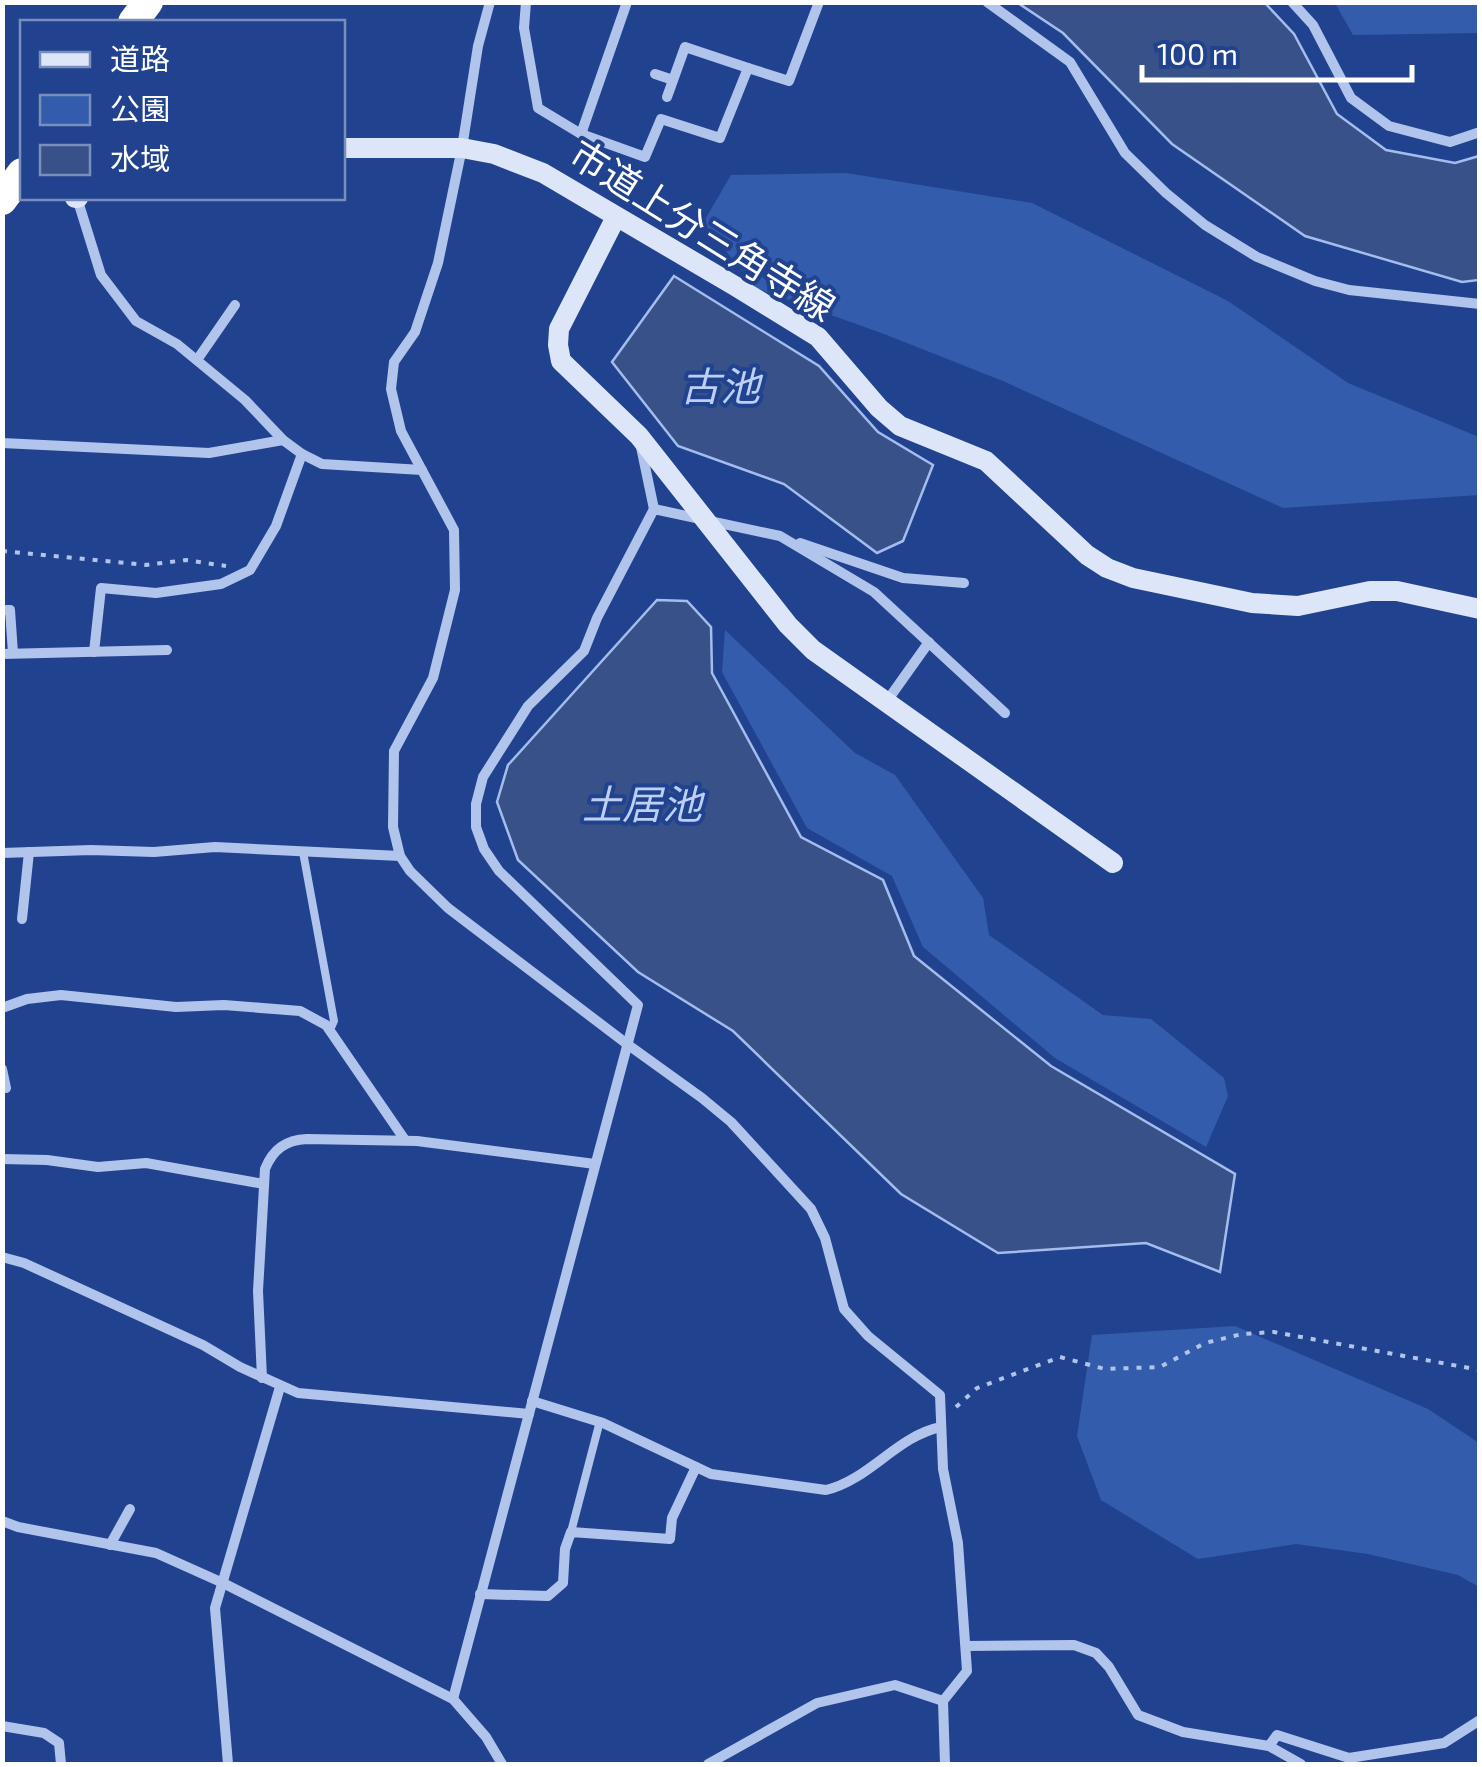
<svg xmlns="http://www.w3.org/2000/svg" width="1482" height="1767" font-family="'Exo 2','Noto Sans JP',sans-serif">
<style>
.green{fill:#345cac}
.water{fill:#385189;stroke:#a4bdee;stroke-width:2.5}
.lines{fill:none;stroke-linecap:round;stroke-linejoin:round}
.path{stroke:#b1c4ec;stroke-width:4;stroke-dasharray:5 8;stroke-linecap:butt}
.lane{stroke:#b1c4ec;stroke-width:8}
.street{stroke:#b1c4ec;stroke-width:10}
.secondary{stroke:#dde5f9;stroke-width:20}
.highway{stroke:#fff;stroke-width:30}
.labels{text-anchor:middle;stroke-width:8;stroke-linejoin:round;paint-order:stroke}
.street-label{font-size:38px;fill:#fff;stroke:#21438f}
.water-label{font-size:40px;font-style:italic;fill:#bdcff3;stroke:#21438f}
</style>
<rect width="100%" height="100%" fill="#21438f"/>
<g class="green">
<polygon points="1335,3 1479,3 1479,33 1353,35"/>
<polygon points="846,173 1032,203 1228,301 1348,383 1479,437 1479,495 1283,508 1003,381 884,334 756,288 703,223 731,175"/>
<polygon points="725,630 855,753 895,775 983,898 989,935 1103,1015 1151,1019 1224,1078 1228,1096 1206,1147 1055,1058 923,947 892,876 807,828 722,672"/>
<polygon points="1235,1326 1428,1409 1479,1443 1479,1587 1458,1575 1368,1554 1296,1544 1198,1559 1101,1500 1077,1436 1092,1335"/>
</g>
<g class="water">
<polygon points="1018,3 1265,3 1294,34 1337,114 1386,150 1455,163 1479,156 1479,280 1462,282 1305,236 1172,144 1063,33"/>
<polygon points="674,276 819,366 878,432 933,465 903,541 877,553 784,484 678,446 612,362"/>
<polygon points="657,600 687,601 711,627 712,673 801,837 883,880 914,956 1051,1066 1235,1174 1220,1272 1146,1243 998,1253 901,1194 733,1031 638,972 518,860 497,802 508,765"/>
</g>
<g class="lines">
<g class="path">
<polyline points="2,551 146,565 186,560 226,566"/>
<polyline points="956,1407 977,1388 1060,1357 1105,1369 1160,1367 1205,1343 1242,1334 1274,1332 1480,1370"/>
</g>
<g class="lane">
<polyline points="303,852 334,1021 330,1030"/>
<polyline points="571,1532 600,1421"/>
</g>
<g class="street">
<polyline points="490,2 478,46 462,148 438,263 415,332 394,362 391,389 401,431 454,530 455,590 433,678 394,751 393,827 400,856 410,871 448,908 627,1044 702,1098 731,1122 811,1209 825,1238 844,1309 868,1336 940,1395 943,1469 958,1543 967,1671 943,1701 945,1764"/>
<polyline points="526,2 524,28 538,108 581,134 645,157 661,119 720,138 748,68 789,81 819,2"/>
<polyline points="987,2 1070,62 1125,153 1166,193 1205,225 1257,257 1315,281 1349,290 1480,304"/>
<polyline points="1292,2 1313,25 1351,98 1389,126 1450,142 1480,132"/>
<polyline points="655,74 673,80"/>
<polyline points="667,97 685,47 748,68"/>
<polyline points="581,134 627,2"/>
<polyline points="77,198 101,275 136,321 177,344 245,400 283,440 302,454 322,464 422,470"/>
<polyline points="197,360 235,305"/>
<polyline points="2,443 209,453 283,440"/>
<polyline points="641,447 654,509"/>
<polyline points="800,543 903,578 964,583"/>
<polyline points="2,610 10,610 13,653"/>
<polyline points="94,652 101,588 156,593 221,584 250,570 276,526 302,454"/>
<polyline points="2,654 167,650"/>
<polyline points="887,701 929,642"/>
<polyline points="2,853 91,850 154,852 215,847 400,856"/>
<polyline points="22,919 29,852"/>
<polyline points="2,1008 27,999 61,995 176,1007 224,1005 300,1011 326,1025 405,1140"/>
<polyline points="2,1069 6,1088"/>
<polyline points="2,1159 47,1160 98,1167 146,1163 264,1184"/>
<polyline points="2,1257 24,1263 203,1345 240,1367 298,1393 529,1414"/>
<path d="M262,1378L258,1291L265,1169C273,1149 286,1140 307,1139L417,1141L595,1164"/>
<path d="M532,1401L603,1423L711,1474L826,1490C869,1480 897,1436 941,1427"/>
<polyline points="2,1521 18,1527 156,1553 223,1583 453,1699 486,1737 502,1764"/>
<polyline points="110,1545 130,1509"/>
<polyline points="480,1594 548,1596 563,1583 565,1549 571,1532 670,1539 672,1518 696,1467"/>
<polyline points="966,1646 1074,1645 1096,1653 1109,1667 1138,1715 1183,1732 1269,1746 1301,1764"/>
<polyline points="453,1699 638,1005 499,871 484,849 476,827 476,804 483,777 528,706 584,651 597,618 654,509 780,536 874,592 1005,713"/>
<polyline points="2,1726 44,1733 59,1743 61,1764"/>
<polyline points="1269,1746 1277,1735 1349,1758 1444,1743 1480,1720"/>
<polyline points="228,1764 215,1608 280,1387"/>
<polyline points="708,1764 817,1703 895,1685 943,1701"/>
</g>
<g class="secondary">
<polyline points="342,148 462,148 494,154 543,173 735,286 818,337 879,408 900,426 986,461 1087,555 1107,568 1133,578 1252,603 1298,606 1370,591 1397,591 1480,609"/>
<polyline points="75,198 78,198"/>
<polyline points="616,217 559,329 558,345 561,361 639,436 788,625 813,650 1113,863"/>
</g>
<g class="highway">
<polyline points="133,22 148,2"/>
<polyline points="2,200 22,173"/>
</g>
</g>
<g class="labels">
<g class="street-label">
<text transform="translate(702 231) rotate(32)" y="13">市道上分三角寺線</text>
</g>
<g class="water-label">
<text x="720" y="401">古池</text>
<text x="642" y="819">土居池</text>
</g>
</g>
<rect width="1482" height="1767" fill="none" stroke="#ffffff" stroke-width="10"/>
<rect x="20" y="20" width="325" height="180" fill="#21438f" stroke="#7a8ebc" stroke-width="2.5"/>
<rect x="40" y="52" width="50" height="15" fill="#dde5f9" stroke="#7a8ebc" stroke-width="2.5"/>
<text x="110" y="70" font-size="30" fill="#ffffff">道路</text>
<rect x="40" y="95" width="50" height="30" fill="#345cac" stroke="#7a8ebc" stroke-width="2.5"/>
<text x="110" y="120" font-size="30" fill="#ffffff">公園</text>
<rect x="40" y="145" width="50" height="30" fill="#385189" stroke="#7a8ebc" stroke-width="2.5"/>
<text x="110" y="170" font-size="30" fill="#ffffff">水域</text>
<path d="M1142 65v15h270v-15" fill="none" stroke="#ffffff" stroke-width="5"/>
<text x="1157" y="65" font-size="30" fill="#ffffff" stroke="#21438f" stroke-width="8" paint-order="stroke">100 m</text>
</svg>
